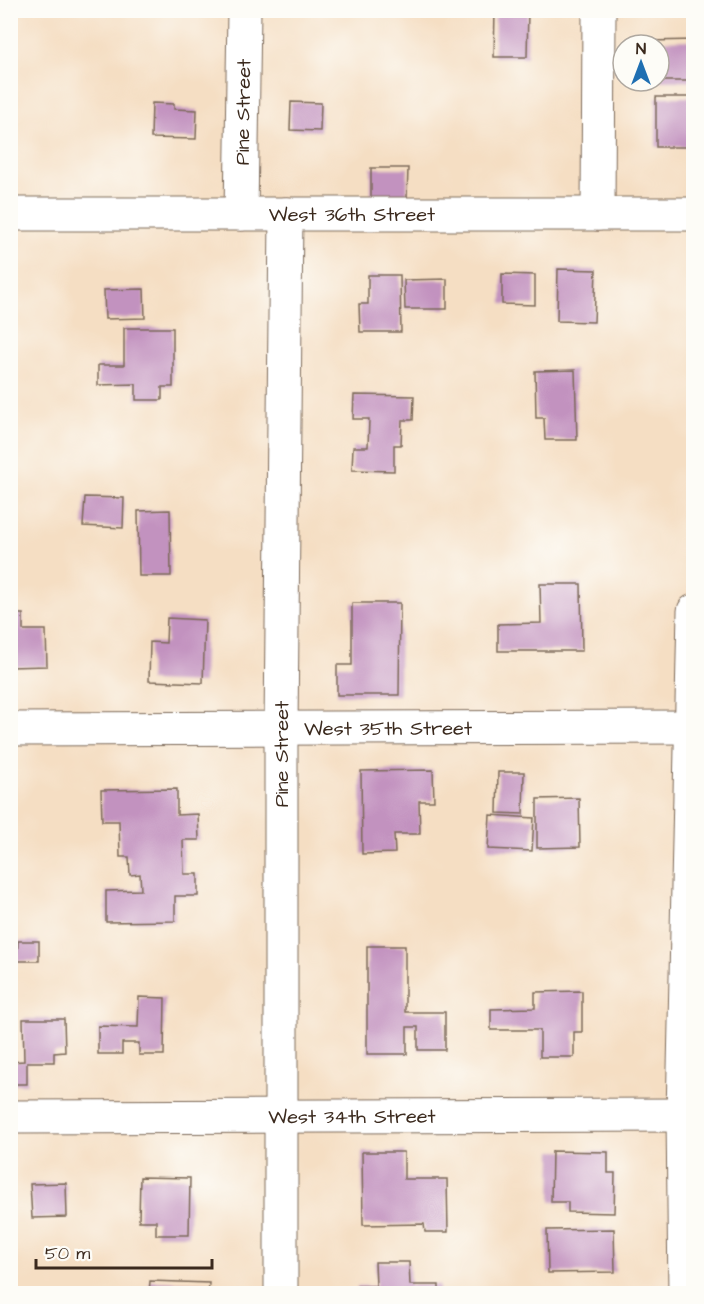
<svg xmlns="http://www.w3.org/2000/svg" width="704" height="1304" font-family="'Architects Daughter',sans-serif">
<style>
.building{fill:#c292bf}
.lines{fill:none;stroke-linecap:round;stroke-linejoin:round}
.minor-casing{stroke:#7c6958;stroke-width:35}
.minor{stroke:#fff;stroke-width:33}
.labels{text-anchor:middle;stroke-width:4.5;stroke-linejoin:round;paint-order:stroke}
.street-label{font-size:20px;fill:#3b2a1e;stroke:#fdfcf7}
</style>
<rect width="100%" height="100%" fill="#fdfcf7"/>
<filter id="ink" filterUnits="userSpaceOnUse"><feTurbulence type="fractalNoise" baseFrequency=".0167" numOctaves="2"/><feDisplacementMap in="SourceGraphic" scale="12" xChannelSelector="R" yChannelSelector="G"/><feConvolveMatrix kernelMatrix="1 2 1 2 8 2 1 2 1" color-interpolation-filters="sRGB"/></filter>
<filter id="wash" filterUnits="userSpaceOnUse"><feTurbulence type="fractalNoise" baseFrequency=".008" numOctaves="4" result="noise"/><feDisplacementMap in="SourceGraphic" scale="24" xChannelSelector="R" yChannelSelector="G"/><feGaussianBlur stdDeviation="1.35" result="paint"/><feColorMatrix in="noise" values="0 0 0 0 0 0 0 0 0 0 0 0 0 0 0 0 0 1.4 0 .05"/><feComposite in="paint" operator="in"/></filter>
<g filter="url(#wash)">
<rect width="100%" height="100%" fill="#f5dec3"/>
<g id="blocks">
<g class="building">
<polygon points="495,10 528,10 527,57 494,57"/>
<polygon points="694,40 694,81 659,81 659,45 648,45 648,41"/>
<rect x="656" y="97" width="38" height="50"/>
<polygon points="291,102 321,103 320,131 290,130"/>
<polygon points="152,103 174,104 174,109 197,110 196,139 151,138"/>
<polygon points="371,168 408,168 407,199 371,198"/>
<polygon points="558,269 596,270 594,322 557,321"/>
<polygon points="502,274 535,275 535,305 502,304"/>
<polygon points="368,275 400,275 401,332 360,332 359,304 368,304"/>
<polygon points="447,279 447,309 405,309 404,280"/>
<polygon points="144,289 145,318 105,319 104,290"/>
<polygon points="124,328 173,328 173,387 162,387 162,400 136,400 136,384 98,385 98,365 124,365"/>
<polygon points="575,370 577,440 545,440 544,418 536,418 535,371"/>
<polygon points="354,395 414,396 413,420 402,420 401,445 394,445 394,471 352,470 353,447 368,447 369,419 353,419"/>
<polygon points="85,497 124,498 123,528 83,526"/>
<polygon points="10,508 13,508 12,536 10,536"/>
<polygon points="170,510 171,576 139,576 138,511"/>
<polygon points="540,584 581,584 582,651 498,651 498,624 541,623"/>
<polygon points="352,603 400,603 399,695 337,695 337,665 352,665"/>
<polygon points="10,614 23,614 23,630 46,630 47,666 10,667"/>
<polygon points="167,618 205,620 203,683 149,681 150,642 166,643"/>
<polygon points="433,770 434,801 419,801 420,834 394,834 395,853 362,854 361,771"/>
<polygon points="498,772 524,772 523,814 497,813"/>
<polygon points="177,789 177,815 198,814 199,840 183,840 184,874 198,874 198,896 175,896 175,921 106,922 106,891 141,890 140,874 130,875 129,857 120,857 119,821 102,821 101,790"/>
<polygon points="579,798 580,847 537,848 537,799"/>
<polygon points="490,815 534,818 532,851 488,849"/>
<polygon points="10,941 15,941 14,960 10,960"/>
<polygon points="18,941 39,941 39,961 17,961"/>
<polygon points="367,946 405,946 405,1012 445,1012 445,1050 418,1050 418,1027 407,1027 407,1054 367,1054"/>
<polygon points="582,991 582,1032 574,1032 574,1057 540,1057 540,1030 491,1030 491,1009 535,1008 535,992"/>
<polygon points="139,997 165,998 164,1055 139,1055 139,1043 122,1043 122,1054 98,1054 98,1026 138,1027"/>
<polygon points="23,1019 64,1019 65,1052 54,1053 54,1062 27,1062 27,1084 10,1084 10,1062 24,1061"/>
<polygon points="552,1151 608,1152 608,1173 615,1173 614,1213 568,1212 568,1202 551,1202"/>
<polygon points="362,1152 404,1152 404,1179 447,1179 448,1232 425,1232 424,1224 363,1225"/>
<polygon points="140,1177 190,1178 189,1235 156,1235 156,1221 139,1221"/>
<polygon points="66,1183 67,1217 32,1218 30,1184"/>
<polygon points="614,1229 615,1272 548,1273 547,1230"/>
<polygon points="375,1262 409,1262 410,1285 439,1285 439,1294 357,1294 357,1286 376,1286"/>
<polygon points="150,1281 209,1283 208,1294 149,1294"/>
</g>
</g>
</g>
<g filter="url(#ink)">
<use href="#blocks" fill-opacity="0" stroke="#7c6958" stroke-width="1.5"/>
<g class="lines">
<defs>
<g id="minor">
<path id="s1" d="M10,214H694"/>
<path id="s2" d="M241,214L244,10"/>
<polyline points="598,214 599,10"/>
<path id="s3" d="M10,729L694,727"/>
<path id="s4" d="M10,1117L694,1115"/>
<path id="s5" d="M281,1294V729L286,214"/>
<polyline points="685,1294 683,1115 694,611"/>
</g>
</defs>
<use href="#minor" class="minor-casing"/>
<use href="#minor" class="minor"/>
</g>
</g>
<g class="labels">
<g class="street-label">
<text dy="7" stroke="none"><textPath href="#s2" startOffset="102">Pine Street</textPath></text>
<text dy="7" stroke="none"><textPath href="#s1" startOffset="342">West 36th Street</textPath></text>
<text dy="7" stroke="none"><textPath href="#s3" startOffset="378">West 35th Street</textPath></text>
<text dy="7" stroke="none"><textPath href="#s5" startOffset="540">Pine Street</textPath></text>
<text dy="7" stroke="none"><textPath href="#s4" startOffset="342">West 34th Street</textPath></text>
</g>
</g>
<rect width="704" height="1304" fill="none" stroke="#fdfcf7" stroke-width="36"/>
<g transform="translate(641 63)"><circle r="28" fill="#fdfcf7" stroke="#afa8a0" stroke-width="1.5"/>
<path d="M0-4.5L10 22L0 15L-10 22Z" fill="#1f6fb2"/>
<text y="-9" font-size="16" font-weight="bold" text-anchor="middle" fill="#3b2a1e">N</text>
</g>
<path d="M36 1259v9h176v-9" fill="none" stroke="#3b2a1e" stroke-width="3"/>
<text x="45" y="1259" font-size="18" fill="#3b2a1e" stroke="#fdfcf7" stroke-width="4.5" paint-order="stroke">50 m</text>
</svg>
